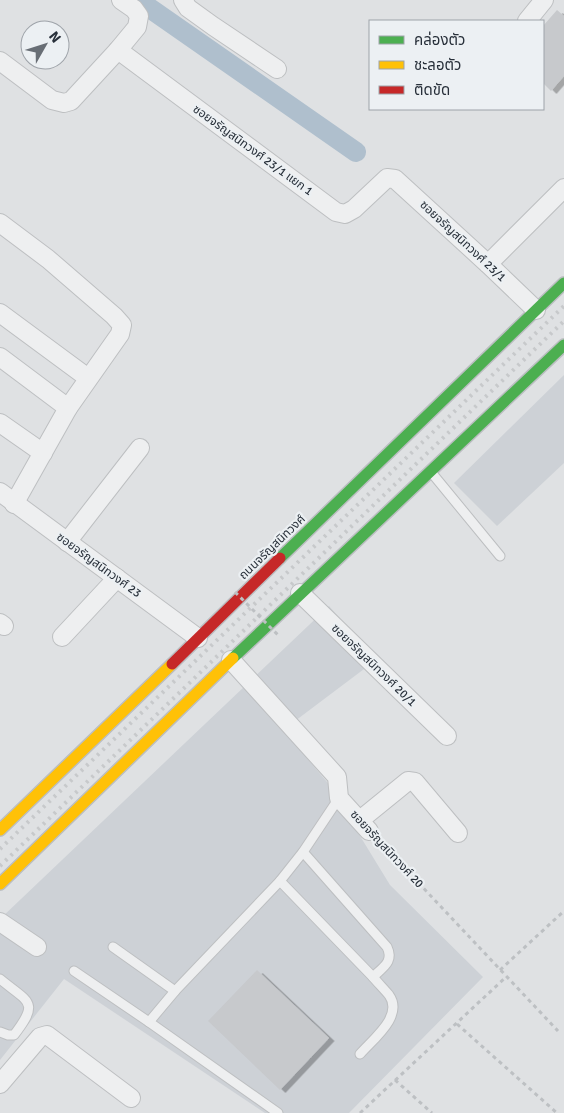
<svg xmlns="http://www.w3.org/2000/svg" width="564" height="1113" font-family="Signika,'Noto Sans Thai',sans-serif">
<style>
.built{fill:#cdd1d6}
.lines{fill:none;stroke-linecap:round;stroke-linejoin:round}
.canal{stroke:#afbfcd;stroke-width:20}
.building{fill:#c7c9cc;filter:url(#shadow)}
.lane-casing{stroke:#bdbfc1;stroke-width:11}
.street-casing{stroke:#bdbfc1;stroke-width:20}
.fast-casing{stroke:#bbbec1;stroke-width:14}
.slow-casing{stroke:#bbbec1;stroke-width:14}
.jam-casing{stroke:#bbbec1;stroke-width:14}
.path{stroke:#bdc0c3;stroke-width:3;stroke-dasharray:4 4;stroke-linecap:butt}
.lane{stroke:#eeeff0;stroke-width:9}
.street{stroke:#eeeff0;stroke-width:18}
.fast{stroke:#4caf50;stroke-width:11}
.slow{stroke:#ffc107;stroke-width:11}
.jam{stroke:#c62828;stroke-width:11}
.rail{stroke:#c7c9cb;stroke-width:4;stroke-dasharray:2.5 5;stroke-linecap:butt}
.path-bridge{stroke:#bdc0c3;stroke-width:3;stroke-dasharray:4 4;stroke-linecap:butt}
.labels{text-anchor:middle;stroke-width:4.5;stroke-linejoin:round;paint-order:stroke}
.street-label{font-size:12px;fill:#28303a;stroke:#ecf0f3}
</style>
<defs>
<filter id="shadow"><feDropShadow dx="5.5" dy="3" stdDeviation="0" flood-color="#0004"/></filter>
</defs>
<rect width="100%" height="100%" fill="#dfe1e3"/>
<g class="built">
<polygon points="564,375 564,463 497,526 454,483"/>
<polygon points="329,606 376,660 283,730 327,782 390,885 483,977 349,1113 265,1113 64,979 0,1060 0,919"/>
</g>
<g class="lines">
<polyline class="canal" points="138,0 356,152"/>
</g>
<g class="building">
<polygon points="557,10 564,16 564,76 551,91 543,83 543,26"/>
<polygon points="257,970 329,1038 280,1090 208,1021"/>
</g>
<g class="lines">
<defs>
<g id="lane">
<polyline points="431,472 500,556"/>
<path d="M280,881L373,977C383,967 394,962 387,947L303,852"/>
<polyline points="113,947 175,991"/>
<polyline points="74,971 149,1022 278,1113"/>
<path d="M0,979C29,1003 40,1001 14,1035H8L0,1032"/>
<polyline points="149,1022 175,991 280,881 303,852 339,798"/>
<path d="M360,1054C373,1039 404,1016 389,995C384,989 378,983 373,977"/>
</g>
<g id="street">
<polyline points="183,0 188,8 213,26 277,69"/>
<polyline points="527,21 544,0"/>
<polyline points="118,50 336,212 345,214 354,209 387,178 395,179 488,264 536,310"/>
<polyline points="0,61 52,100 64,103 71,101 118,50 137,27 139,16 134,9 121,0"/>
<polyline points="0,223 48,259 114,316 122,325 120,334 68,408 14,504"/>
<polyline points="488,264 564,188"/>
<polyline points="0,313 88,378"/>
<polyline points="0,357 68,408"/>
<polyline points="0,423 43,453"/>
<polyline points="0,492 198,638"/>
<polyline points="67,542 140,448"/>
<polyline points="300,593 447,736"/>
<polyline points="0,623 4,626"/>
<polyline points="62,637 117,578"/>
<polyline points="231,660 337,777 339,798 369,831"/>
<polyline points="360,820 408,781 415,782 458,833"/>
<polyline points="0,922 37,947"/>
<polyline points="0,1084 40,1037 47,1035 131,1098"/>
</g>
<g id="fast">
<polyline points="280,558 564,283"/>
<polyline points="233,658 564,345"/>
</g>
<g id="slow">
<polyline points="0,830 172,664"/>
<polyline points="0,884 233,658"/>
</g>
<polyline id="jam" points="172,664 280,558"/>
</defs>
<use href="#lane" class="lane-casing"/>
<use href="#street" class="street-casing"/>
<use href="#fast" class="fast-casing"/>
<use href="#slow" class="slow-casing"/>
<use href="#jam" class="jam-casing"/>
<g class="path">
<polyline points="380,842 558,1031"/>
<polyline points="500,970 564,911"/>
<polyline points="457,1024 557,1113"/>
<polyline points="395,1080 432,1113"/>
<polyline points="360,1113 506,977"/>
</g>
<use href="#lane" class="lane"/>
<use href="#street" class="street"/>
<use href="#fast" class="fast"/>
<use href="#slow" class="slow"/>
<use href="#jam" class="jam"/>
<g class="rail">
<polyline points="0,849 564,306"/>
<polyline points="0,866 564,321"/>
</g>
<polyline class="path-bridge" points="235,592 278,635"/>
</g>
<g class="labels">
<g class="street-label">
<text transform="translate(253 150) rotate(36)" y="4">ซอยจรัญสนิทวงศ์ 23/1 แยก 1</text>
<text transform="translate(463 241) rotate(43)" y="4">ซอยจรัญสนิทวงศ์ 23/1</text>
<text transform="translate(272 547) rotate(-44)" y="4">ถนนจรัญสนิทวงศ์</text>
<text transform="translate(99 565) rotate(36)" y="4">ซอยจรัญสนิทวงศ์ 23</text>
<text transform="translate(374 665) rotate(44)" y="4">ซอยจรัญสนิทวงศ์ 20/1</text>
<text transform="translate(387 849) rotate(47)" y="4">ซอยจรัญสนิทวงศ์ 20</text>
</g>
</g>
<rect x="369" y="20" width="175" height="90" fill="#ecf0f3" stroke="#9ea3a9"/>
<rect x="379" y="36" width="25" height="8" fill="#4caf50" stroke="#9ea3a9"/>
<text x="414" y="45" font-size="15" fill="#28303a">คล่องตัว</text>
<rect x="379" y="61" width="25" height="8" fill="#ffc107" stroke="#9ea3a9"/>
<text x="414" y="70" font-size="15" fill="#28303a">ชะลอตัว</text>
<rect x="379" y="86" width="25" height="8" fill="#c62828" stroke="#9ea3a9"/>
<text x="414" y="95" font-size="15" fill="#28303a">ติดขัด</text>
<g transform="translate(45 45) rotate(51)"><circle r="24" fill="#ecf0f3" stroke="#9ea3a9"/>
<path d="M0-4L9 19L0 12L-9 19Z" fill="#686e75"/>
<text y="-8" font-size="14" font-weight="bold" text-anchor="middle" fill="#28303a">N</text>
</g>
</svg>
